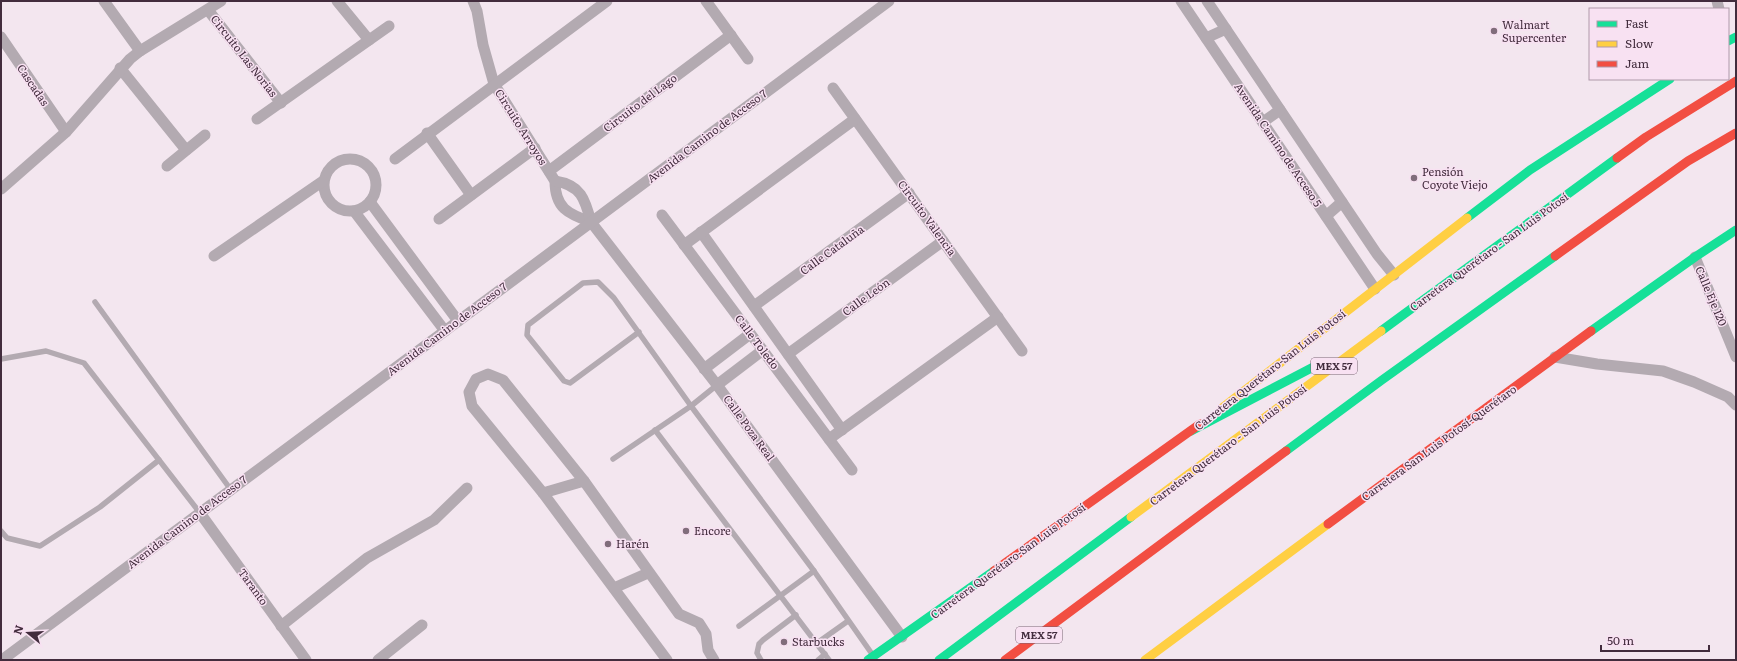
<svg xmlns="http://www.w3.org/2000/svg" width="1737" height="661" font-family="Literata,serif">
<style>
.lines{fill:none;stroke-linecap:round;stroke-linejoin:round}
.lane{stroke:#b3aab1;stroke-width:5.5}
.street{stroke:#b3aab1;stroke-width:11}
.fast{stroke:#16e098;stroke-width:9}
.slow{stroke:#ffcf43;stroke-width:9}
.jam{stroke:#f24e42;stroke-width:9}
.poi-dot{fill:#806d7b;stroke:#f8e1f2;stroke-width:1.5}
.labels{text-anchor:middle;stroke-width:3;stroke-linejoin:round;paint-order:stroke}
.shield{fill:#f8e1f2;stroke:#796273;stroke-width:1}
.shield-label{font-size:10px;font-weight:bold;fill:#422c3d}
.poi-label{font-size:11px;fill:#422c3d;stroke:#f8e1f2;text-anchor:start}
.street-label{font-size:11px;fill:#422c3d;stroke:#f8e1f2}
</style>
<rect width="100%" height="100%" fill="#f3e6ef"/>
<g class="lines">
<g class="lane">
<polyline points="95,302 231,490"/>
<polyline points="639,332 570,383 564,381 527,335 528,325 583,283 598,282 614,298 691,406 717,385"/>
<polyline points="1,359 46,351 84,363 200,513"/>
<polyline points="655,430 829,660"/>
<polyline points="613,459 691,406 814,571 872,654"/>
<polyline points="1,531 7,538 40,546 100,507 159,460"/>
<polyline points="739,626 814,571"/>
<polyline points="817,643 848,621"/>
<polyline points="761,660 757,653 759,644 763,640 796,615"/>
<polyline points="818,660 825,654"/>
</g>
<g class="street">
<polyline points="104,1 140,51"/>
<polyline points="337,1 369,40"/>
<path d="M473,1L477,11L483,45L494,84L555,181C555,208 568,214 591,222"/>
<polyline points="706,1 748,59"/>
<polyline points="1181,1 1375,289"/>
<polyline points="1207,1 1377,254 1394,275"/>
<polyline points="1717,1 1719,9"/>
<polyline points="208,10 281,103"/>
<polyline points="1,37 66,132"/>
<polyline points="1206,38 1226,29"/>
<polyline points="120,68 186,150"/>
<polyline points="833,88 1022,351"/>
<polyline points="257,119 389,26"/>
<polyline points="1263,122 1280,110"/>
<polyline points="427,133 471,195"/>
<circle cx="350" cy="185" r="26"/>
<polyline points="395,159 607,1"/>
<polyline points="167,166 205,135"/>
<polyline points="549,171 731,35"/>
<path d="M555,181C581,185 585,199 591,222L717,385L902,637"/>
<polyline points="1,189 66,132 130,59 140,51 221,1"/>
<polyline points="370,202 458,321"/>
<polyline points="354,211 445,331"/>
<polyline points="662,215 852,470"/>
<polyline points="1326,216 1342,202"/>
<polyline points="439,219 535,148"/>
<polyline points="701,232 842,430"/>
<polyline points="684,245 855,119"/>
<polyline points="214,256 323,181"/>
<polyline points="1695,257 1736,357"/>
<polyline points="754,306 909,193"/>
<polyline points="788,354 943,241"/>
<polyline points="1555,357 1597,364 1663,371 1694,382 1728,397 1736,405"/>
<polyline points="704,369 750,334"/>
<polyline points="717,385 763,350"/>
<polyline points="829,439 998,317"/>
<polyline points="543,493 584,481"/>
<polyline points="200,513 306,660"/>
<polyline points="614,588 648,573"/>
<polyline points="281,626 367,558 434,520 467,488"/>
<polyline points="6,657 889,1"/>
<polyline points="378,660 422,625"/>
<polyline points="667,660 543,493 472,406 469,392 476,379 488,374 503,380 584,481 679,614 699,623 706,634 708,650 714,660"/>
</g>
<g class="fast">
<polyline points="1728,41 1736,37"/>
<polyline points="1467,218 1530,170 1670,79"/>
<polyline points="1381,331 1617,158"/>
<polyline points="1591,331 1695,257 1736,230"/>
<polyline points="1191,431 1321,363"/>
<polyline points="1286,451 1382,380 1555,256"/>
<polyline points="868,660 994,571"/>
<polyline points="939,660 1131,517"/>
</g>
<g class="slow">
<polyline points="1222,408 1467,218"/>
<polyline points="1131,517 1381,331"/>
<polyline points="1145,660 1328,524"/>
</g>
<g class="jam">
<polyline points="1617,158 1646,137 1736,81"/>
<polyline points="1555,256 1688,161 1736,133"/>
<polyline points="1328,524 1591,331"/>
<polyline points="994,571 1200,424"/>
<polyline points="1005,660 1286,451"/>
</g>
</g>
<g class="poi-dot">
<circle cx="1494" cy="31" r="4"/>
<circle cx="1414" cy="178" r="4"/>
<circle cx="686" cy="531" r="4"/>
<circle cx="608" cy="544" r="4"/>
<circle cx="784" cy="642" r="4"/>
</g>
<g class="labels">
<g class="shield">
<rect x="1311" y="358" width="46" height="16" rx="3"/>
<rect x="1016" y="627" width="46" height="16" rx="3"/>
</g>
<g class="shield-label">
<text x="1334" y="370">MEX 57</text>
<text x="1039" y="639">MEX 57</text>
</g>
<g class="poi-label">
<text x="1502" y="29">Walmart<tspan x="1502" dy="13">Supercenter</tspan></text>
<text x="1422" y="176">Pensión<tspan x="1422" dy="13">Coyote Viejo</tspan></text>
<text x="694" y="535">Encore</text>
<text x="616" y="548">Harén</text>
<text x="792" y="646">Starbucks</text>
</g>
<g class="street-label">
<text transform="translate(244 56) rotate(52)" y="4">Circuito Las Norias</text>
<text transform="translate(33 85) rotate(56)" y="4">Cascadas</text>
<text transform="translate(640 103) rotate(-37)" y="4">Circuito del Lago</text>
<text transform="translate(521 127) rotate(58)" y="4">Circuito Arroyos</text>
<text transform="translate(707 136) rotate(-37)" y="4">Avenida Camino de Acceso 7</text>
<text transform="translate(1278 145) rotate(56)" y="4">Avenida Camino de Acceso 5</text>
<text transform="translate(927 218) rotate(54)" y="4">Circuito Valencia</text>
<text transform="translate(832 250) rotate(-36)" y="4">Calle Cataluña</text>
<text transform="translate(1489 252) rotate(-36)" y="4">Carretera Querétaro - San Luis Potosí</text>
<text transform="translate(1711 296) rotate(67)" y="4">Calle Eje 120</text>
<text transform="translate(866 297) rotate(-36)" y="4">Calle León</text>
<text transform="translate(447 329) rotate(-37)" y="4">Avenida Camino de Acceso 7</text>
<text transform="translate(757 342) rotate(53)" y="4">Calle Toledo</text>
<text transform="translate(1270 370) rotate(-38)" y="4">Carretera Querétaro-San Luis Potosí</text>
<text transform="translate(749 428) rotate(54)" y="4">Calle Poza Real</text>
<text transform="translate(1439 443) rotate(-36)" y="4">Carretera San Luis Potosí-Querétaro</text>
<text transform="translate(1228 445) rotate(-37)" y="4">Carretera Querétaro - San Luis Potosí</text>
<text transform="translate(187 522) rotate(-37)" y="4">Avenida Camino de Acceso 7</text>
<text transform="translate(1008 561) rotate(-36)" y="4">Carretera Querétaro-San Luis Potosí</text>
<text transform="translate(253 587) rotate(54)" y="4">Taranto</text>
</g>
</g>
<rect width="1737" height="661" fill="none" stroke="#422c3d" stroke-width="4"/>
<rect x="1589" y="8" width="140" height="72" fill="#f8e1f2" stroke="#af99aa"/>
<rect x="1597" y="21" width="20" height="6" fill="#16e098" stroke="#af99aa"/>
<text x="1625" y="28" font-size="12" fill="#422c3d">Fast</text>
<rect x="1597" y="41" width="20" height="6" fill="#ffcf43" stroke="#af99aa"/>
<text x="1625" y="48" font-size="12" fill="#422c3d">Slow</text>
<rect x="1597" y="61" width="20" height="6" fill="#f24e42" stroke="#af99aa"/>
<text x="1625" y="68" font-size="12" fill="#422c3d">Jam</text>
<g transform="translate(28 633) rotate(288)" stroke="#f8e1f2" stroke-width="3" paint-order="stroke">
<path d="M0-3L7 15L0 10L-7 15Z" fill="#422c3d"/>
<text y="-6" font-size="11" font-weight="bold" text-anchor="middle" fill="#422c3d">N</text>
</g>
<path d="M1601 645v6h108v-6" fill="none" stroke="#422c3d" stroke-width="2"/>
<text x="1607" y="645" font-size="12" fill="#422c3d" stroke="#f8e1f2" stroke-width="3" paint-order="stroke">50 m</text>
</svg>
